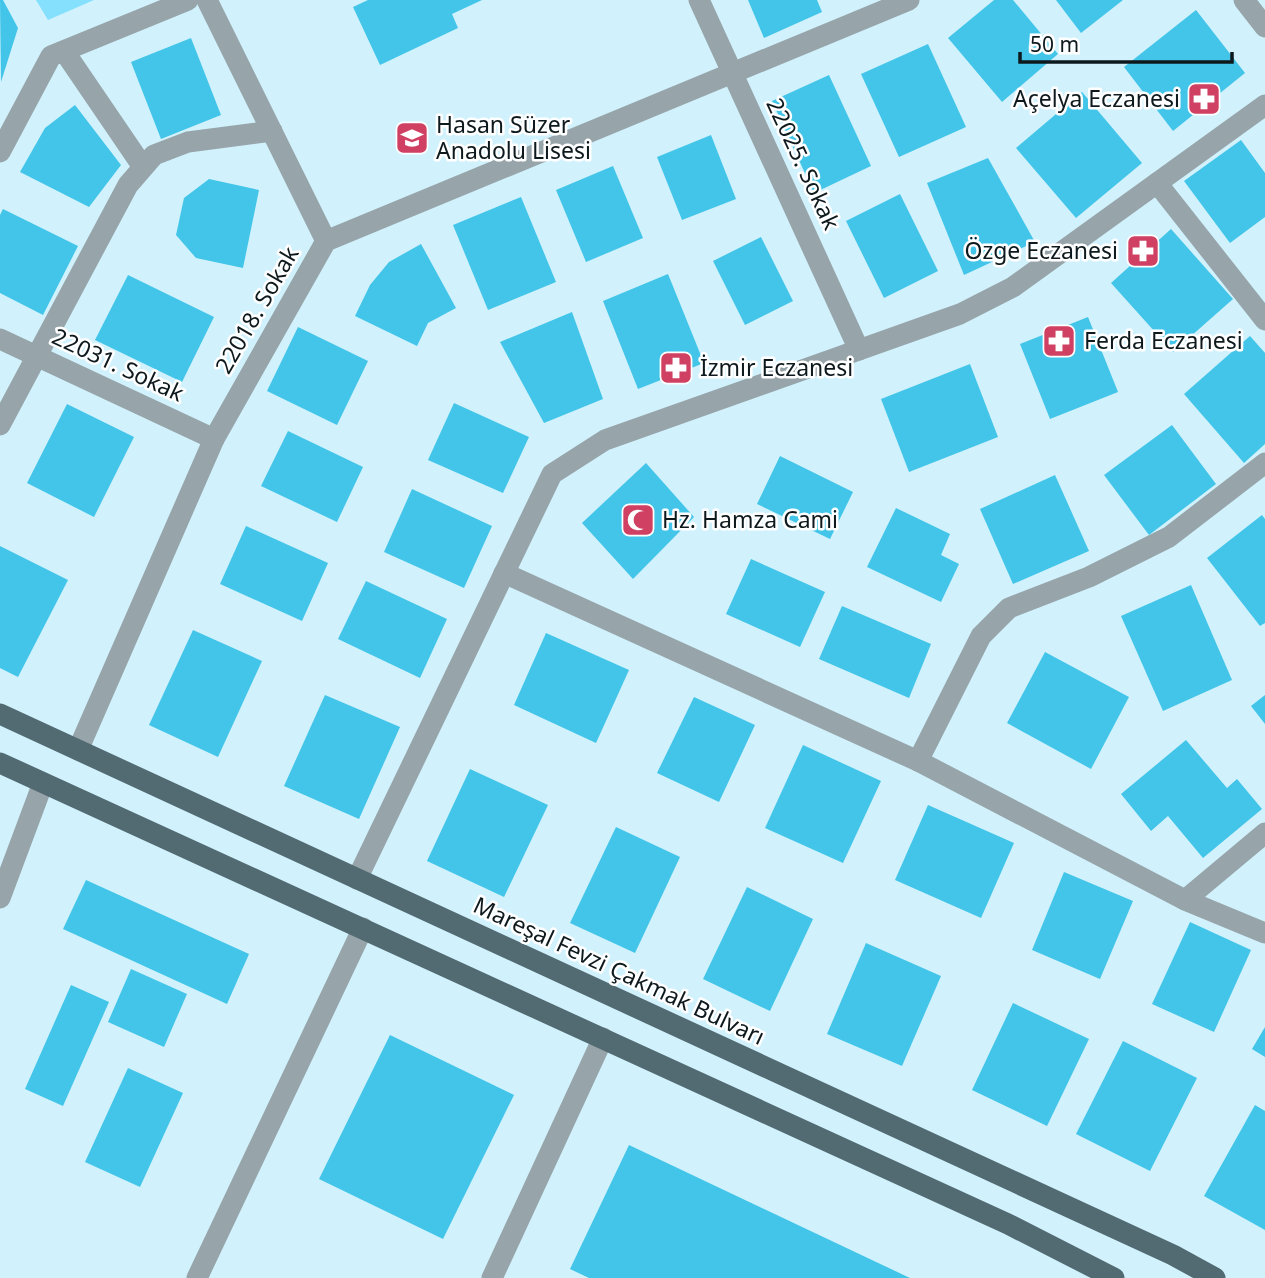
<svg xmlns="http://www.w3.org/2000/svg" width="1265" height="1278" font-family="'Noto Sans',sans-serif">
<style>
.green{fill:#84e0fd}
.building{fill:#42c5e9}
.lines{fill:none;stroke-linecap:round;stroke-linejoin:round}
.minor{stroke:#97a5aa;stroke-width:21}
.major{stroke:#526a72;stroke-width:21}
.labels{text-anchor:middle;stroke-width:5;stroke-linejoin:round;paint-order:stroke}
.poi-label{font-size:23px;fill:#0d191d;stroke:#fff;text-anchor:start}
.street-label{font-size:23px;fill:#0d191d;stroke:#fff}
</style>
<rect width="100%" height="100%" fill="#d1f2fd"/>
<polygon class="green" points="36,0 94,0 48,20"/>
<g class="building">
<polygon points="0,0 3,0 18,28 1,82"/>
<polygon points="368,0 482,0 452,14 458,28 380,65 353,7"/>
<polygon points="748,0 817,0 822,12 764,38"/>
<polygon points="994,0 1013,0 1058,54 1002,102 948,38"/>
<polygon points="1056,0 1123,0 1081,33"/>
<polygon points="1196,10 1245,73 1173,131 1124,67"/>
<polygon points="191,38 221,115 161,139 131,62"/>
<polygon points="928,44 966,127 899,157 861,74"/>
<polygon points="829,75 871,166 814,193 772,101"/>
<polygon points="1082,92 1142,163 1076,218 1016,148"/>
<polygon points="75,105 121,165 89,207 20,172 45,128"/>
<polygon points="711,135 736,199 682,220 657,157"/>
<polygon points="1241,140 1265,173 1265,217 1230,243 1184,181"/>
<polygon points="988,158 1035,242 964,275 927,183"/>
<polygon points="613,166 643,238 586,262 556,190"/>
<polygon points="209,179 259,190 243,268 196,258 176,235 184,198"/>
<polygon points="900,194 938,271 884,298 846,221"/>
<polygon points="521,197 556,282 488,310 453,225"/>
<polygon points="3,209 78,246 43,315 0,293 0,215"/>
<polygon points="1171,229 1233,299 1173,352 1111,283"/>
<polygon points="761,237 793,301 745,325 713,261"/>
<polygon points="421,244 456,308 428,323 417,346 355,316 370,285 389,262"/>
<polygon points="668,274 704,363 638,389 603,301"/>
<polygon points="128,275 214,317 182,382 95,340"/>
<polygon points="572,312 603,399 544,423 500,342"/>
<polygon points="1088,317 1118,392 1050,419 1020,344"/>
<polygon points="298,327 368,361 337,425 267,391"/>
<polygon points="1250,336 1265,353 1265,444 1244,463 1184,394"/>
<polygon points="970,364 998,437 909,472 881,399"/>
<polygon points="454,403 529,437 503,493 428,460"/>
<polygon points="67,404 134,437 94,517 27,483"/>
<polygon points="1172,425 1216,484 1149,535 1104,475"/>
<polygon points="288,431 363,467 337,522 261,486"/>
<polygon points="780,456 853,492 830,539 757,504"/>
<polygon points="646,463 694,517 633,579 582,523"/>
<polygon points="1055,475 1089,551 1013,584 980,509"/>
<polygon points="412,489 492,526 464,588 384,552"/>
<polygon points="896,508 950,534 941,555 959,564 941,602 867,567"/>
<polygon points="1262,515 1265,519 1265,623 1260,626 1207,558"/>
<polygon points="246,526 328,563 302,621 220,584"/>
<polygon points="0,546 68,580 18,677 0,668"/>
<polygon points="751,559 825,592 800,647 726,614"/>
<polygon points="366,581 447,619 420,678 338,639"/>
<polygon points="1191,585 1232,680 1163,711 1121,616"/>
<polygon points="842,606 931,644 909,698 819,659"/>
<polygon points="193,630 262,661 218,757 149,725"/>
<polygon points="546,633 629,670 596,743 514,705"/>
<polygon points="1045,652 1129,697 1091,769 1007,723"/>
<polygon points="325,695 400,727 359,819 284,786"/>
<polygon points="1265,695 1265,724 1251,706"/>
<polygon points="694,697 755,725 719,802 657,773"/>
<polygon points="1186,740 1227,788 1237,779 1262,809 1203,858 1168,816 1151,831 1121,794"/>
<polygon points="803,745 881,781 843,863 765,828"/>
<polygon points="470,769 548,805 504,897 427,861"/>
<polygon points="928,805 1014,843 981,918 895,880"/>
<polygon points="616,827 680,857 635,953 570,923"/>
<polygon points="1064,872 1133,901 1100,979 1032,950"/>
<polygon points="86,880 249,954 227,1004 63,929"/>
<polygon points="747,887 813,919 770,1011 703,979"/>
<polygon points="1190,922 1251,950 1214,1032 1152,1004"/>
<polygon points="866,943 941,976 902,1066 827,1034"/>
<polygon points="131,969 187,994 164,1047 108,1022"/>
<polygon points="71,985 109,1002 63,1106 25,1089"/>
<polygon points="1013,1003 1089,1039 1047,1126 972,1090"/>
<polygon points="1265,1027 1265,1057 1252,1049"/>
<polygon points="390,1035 514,1095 443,1239 319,1179"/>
<polygon points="1123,1041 1197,1078 1150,1171 1076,1134"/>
<polygon points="128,1068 183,1093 140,1187 85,1162"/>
<polygon points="1255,1105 1265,1111 1265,1230 1204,1196"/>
<polygon points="629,1145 910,1278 589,1278 570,1269"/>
</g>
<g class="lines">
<g class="minor">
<polyline points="207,0 326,241"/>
<polyline points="699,0 859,350"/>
<polyline points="1244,0 1265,27"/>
<polyline points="64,51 143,167"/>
<polyline points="0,152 51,56 188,0"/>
<polyline points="1157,183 1265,320"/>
<polyline points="0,339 214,439"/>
<polyline points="0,425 128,185 154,155 188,142 272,131"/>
<polyline points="504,573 918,761 1185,900 1265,933"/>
<polyline points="78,750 214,439 326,241 909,0"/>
<polyline points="918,761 981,636 1009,608 1089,577 1169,537 1265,463"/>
<polyline points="357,879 552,474 605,440 960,314 1013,287 1265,105"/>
<polyline points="0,898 43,783"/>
<polyline points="1185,900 1265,833"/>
<polyline points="197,1278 363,928"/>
<polyline points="492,1278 603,1038"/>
</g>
<g class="major">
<polyline points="0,714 1173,1255 1215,1278"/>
<polyline points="0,763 1008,1224 1114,1278"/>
</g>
</g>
<defs>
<symbol id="pharmacy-square" viewBox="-11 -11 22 22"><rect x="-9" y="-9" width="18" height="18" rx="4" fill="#cf4063" stroke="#fff"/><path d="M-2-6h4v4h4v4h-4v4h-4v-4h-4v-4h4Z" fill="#fff"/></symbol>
<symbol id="school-square" viewBox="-11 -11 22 22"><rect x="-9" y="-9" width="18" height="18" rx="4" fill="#cf4063" stroke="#fff"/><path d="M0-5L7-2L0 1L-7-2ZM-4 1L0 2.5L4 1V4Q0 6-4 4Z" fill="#fff"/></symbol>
<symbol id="mosque-square" viewBox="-11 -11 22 22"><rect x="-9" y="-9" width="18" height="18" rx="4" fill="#cf4063" stroke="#fff"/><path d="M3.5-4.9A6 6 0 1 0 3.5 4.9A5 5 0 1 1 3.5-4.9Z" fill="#fff"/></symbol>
</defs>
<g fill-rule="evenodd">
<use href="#pharmacy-square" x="1185" y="80" width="38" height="38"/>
<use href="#school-square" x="393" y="119" width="38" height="38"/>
<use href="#pharmacy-square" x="1124" y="232" width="38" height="38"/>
<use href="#pharmacy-square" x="1040" y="322" width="38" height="38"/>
<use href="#pharmacy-square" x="657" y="349" width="38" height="38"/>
<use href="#mosque-square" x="619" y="501" width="38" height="38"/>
</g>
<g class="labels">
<g class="poi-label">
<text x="1180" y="107" text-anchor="end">Açelya Eczanesi</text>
<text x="436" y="133">Hasan Süzer<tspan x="436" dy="26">Anadolu Lisesi</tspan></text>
<text x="1118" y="259" text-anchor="end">Özge Eczanesi</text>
<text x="1084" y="349">Ferda Eczanesi</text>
<text x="700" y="376">İzmir Eczanesi</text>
<text x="662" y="528">Hz. Hamza Cami</text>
</g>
<g class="street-label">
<text transform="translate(803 164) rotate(65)" y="8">22025. Sokak</text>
<text transform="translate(257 310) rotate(-60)" y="8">22018. Sokak</text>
<text transform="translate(118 365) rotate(25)" y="8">22031. Sokak</text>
<text transform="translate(619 971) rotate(25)" y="8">Mareşal Fevzi Çakmak Bulvarı</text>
</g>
</g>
<path d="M1020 52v10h212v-10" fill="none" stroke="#0d191d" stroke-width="3.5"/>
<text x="1030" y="52" font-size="21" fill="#0d191d" stroke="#ffffff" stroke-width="5" paint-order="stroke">50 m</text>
</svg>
